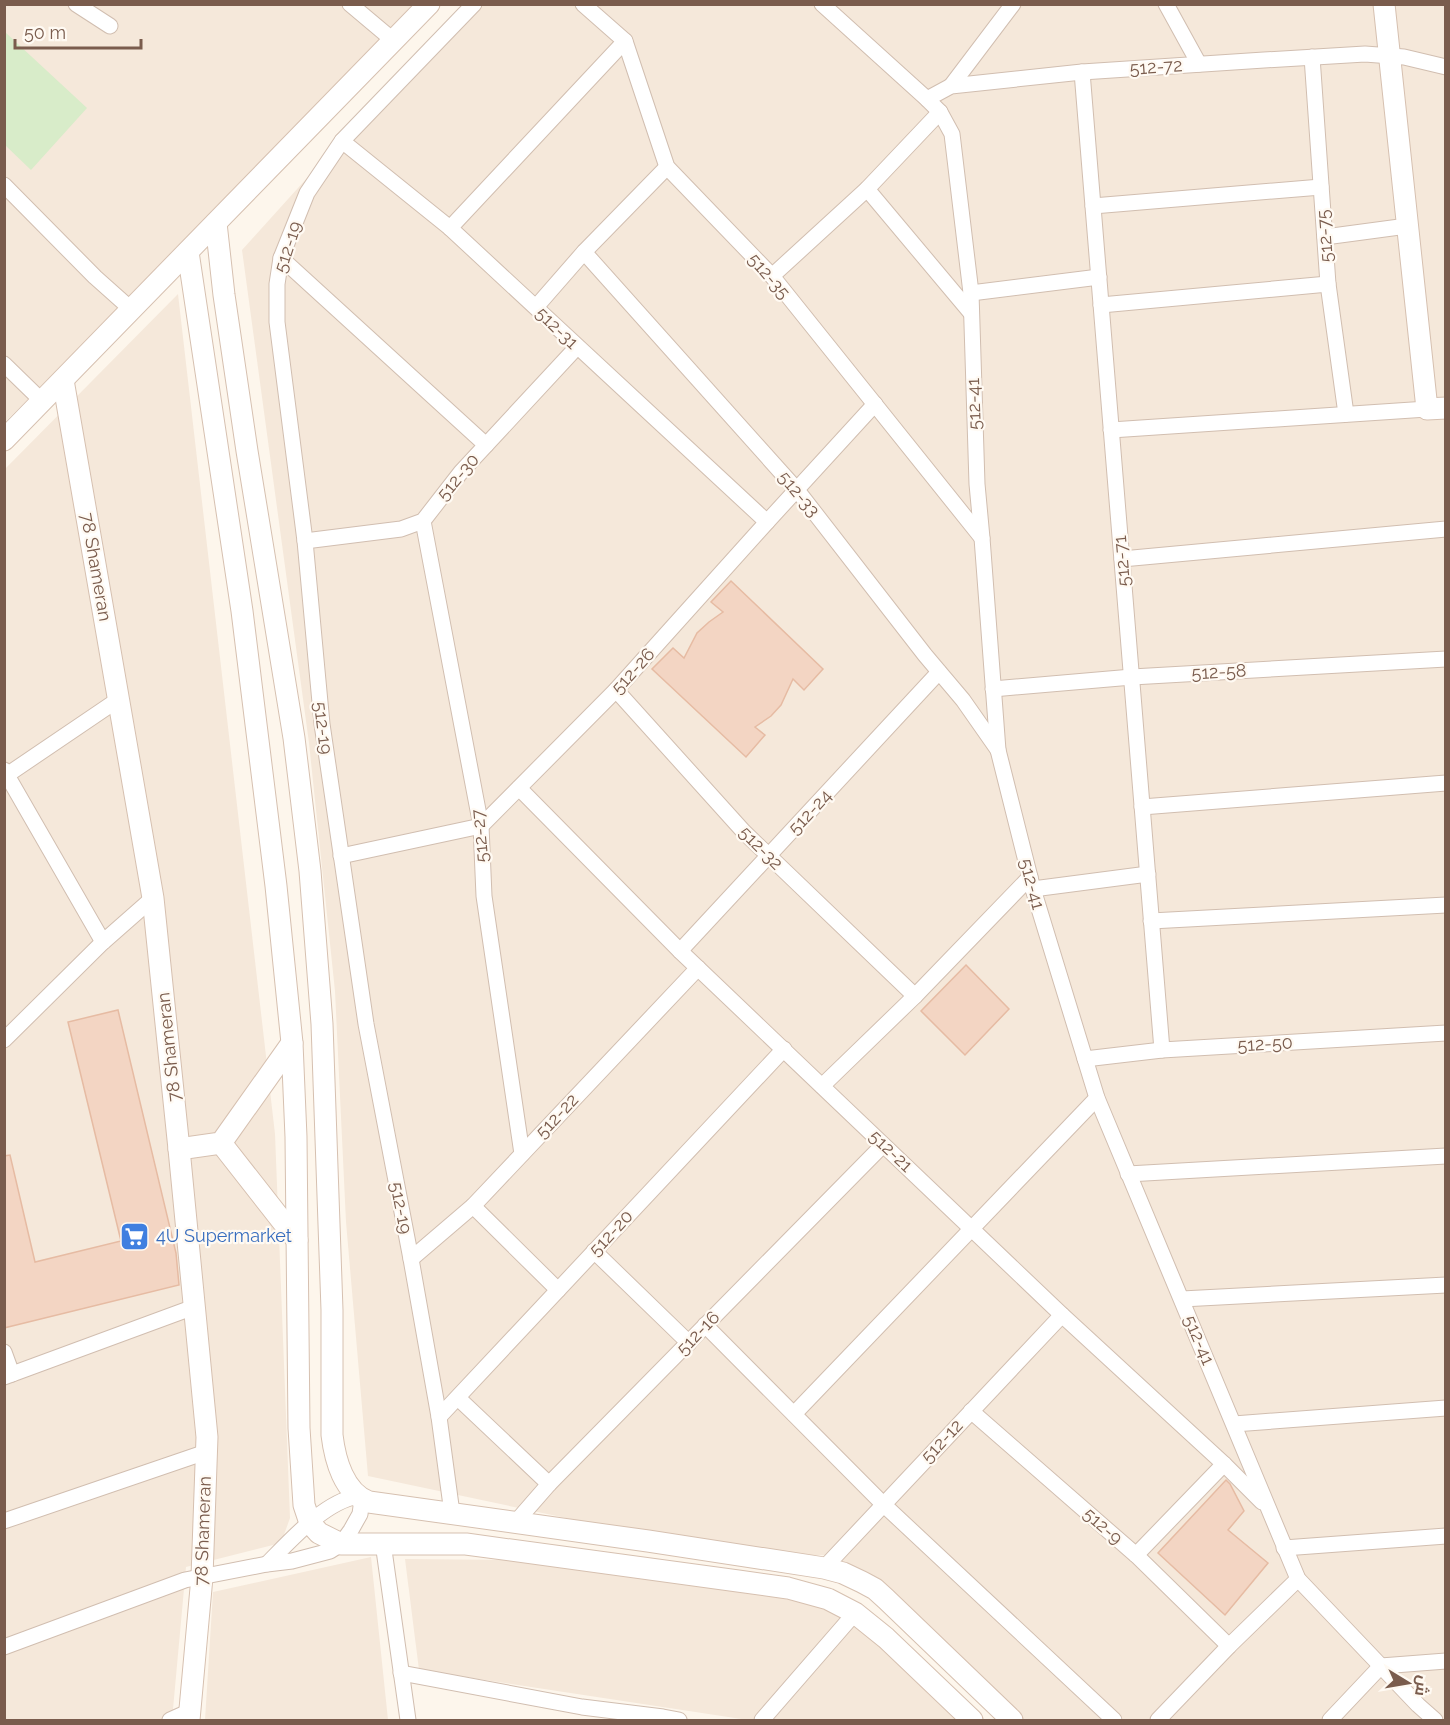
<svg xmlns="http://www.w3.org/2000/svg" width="1450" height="1725" font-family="Raleway,Cairo,sans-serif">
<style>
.residential{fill:#f5e8da}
.green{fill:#d8ecc9}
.building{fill:#f3d5c3;stroke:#e6bba3;stroke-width:1.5}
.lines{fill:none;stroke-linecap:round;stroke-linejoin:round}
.street-casing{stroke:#d1beb0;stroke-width:17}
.secondary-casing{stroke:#d6c0b0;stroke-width:23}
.street{stroke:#fff;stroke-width:15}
.secondary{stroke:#fff;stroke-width:21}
.labels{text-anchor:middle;stroke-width:4.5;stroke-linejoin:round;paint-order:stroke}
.street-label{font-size:18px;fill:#7a5c4d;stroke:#fffaf3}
.shop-label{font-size:18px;fill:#366cbe;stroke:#fffaf3;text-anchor:start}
</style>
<rect width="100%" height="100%" fill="#fdf6ec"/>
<g class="residential">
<polygon points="5,5 423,5 5,422"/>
<polygon points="463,5 1445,5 1445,1720 1006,1720 835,1555 746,1556 368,1476 346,1222 335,991 309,743 242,250"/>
<polygon points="178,294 275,1134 290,1518 281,1543 186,1567 172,1720 5,1720 5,469"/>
<polygon points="371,1557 388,1720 205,1720 213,1592"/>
<polygon points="405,1559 594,1561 855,1613 968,1720 748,1720 419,1670"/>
</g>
<polygon class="green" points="5,32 87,108 31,170 5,145"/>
<g class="building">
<polygon points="731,581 823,669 804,690 793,679 781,705 771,716 755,727 765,735 746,757 652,669 673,648 684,658 697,633 709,622 723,612 711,602"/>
<polygon points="966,965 1009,1009 965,1055 921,1011"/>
<polygon points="118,1010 176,1253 179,1285 4,1328 4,1156 10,1155 35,1262 121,1241 68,1022"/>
<polygon points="1226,1480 1230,1484 1244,1511 1228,1530 1268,1563 1225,1615 1158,1553"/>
</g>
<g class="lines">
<defs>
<g id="street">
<polyline points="76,4 110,26"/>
<polyline points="350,4 394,41"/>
<polyline points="583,4 625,41 667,167 772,276 982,538"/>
<polyline points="822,4 927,99 940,112 952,134 971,293 977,484 982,538 998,750 1033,889 1097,1098 1298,1579 1418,1705 1435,1720"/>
<polyline points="1166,4 1199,64"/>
<polyline points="1312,57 1328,284 1346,414"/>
<polyline points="1082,72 1162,1050"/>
<polyline points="951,86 1013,4"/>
<polyline points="927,99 951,86 1082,72 1264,60 1365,54 1404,57 1446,67"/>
<polyline points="342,141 450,228 767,522"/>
<polyline points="4,185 95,277 132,310"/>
<polyline points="867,189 971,313"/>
<polyline points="1093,206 1321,187"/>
<polyline points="450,228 625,41"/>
<polyline points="1325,237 1407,226"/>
<polyline points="584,252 797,490 925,655 963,700 998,750"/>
<polyline points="281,258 486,445"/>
<polyline points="772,276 867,189 940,112"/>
<polyline points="971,293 1099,277"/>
<polyline points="1101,305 1328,284"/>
<polyline points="536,307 584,252 667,167"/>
<polyline points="4,364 42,401"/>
<polyline points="1111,430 1427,409"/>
<polyline points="423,521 481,826 484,896 522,1154"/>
<polyline points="305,541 401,529 423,521 461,472 577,347"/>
<polyline points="1122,559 1446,529"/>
<polyline points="993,689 1132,677 1446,659"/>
<polyline points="616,690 744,832 915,996"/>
<polyline points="4,770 103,942"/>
<polyline points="4,777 119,699"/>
<polyline points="519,788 680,951 1062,1315 1224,1464 1262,1502"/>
<polyline points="1142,807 1446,783"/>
<polyline points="341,856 481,826 616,690 767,522 875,404"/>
<polyline points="1033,889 1148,874"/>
<polyline points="1151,921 1446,905"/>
<polyline points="680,951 939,672"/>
<polyline points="4,1040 103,942 153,898"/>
<polyline points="1085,1059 1162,1050 1446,1033"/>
<polyline points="822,1086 915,996 1030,877"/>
<polyline points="1128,1174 1446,1156"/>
<polyline points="473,1206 558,1290"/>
<polyline points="594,1251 689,1343"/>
<polyline points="411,1259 473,1206 698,968"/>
<polyline points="1182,1299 1446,1285"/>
<polyline points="705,1325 883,1504 1114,1720"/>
<polyline points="4,1352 12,1374"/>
<polyline points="4,1377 194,1307"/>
<polyline points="458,1398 549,1484"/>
<polyline points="971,1411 1136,1555 1229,1646"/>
<polyline points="794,1414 1097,1098"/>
<polyline points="439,1417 784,1049"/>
<polyline points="1234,1424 1446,1408"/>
<polyline points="452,1513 439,1417 411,1259 366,1024 322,724 305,541 277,322 277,284 281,258 307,193 342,141 474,4"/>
<polyline points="4,1521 206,1452"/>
<polyline points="515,1523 549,1484 883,1145"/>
<polyline points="383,1543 408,1720"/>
<polyline points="1284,1548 1446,1536"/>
<polyline points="1136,1555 1224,1464"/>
<path d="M267,1564C291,1540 324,1502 358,1496"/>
<polyline points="824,1568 1062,1315"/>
<polyline points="4,1647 185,1580 267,1564 292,1561 330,1551 341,1544 351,1530 360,1514 362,1499"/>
<polyline points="401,1673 582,1707 663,1717 679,1720"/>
<polyline points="170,1720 190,1711"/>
<polyline points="762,1720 855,1613"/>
<polyline points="1158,1720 1229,1646 1298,1579"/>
<polyline points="1330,1720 1381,1666 1446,1661"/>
</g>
<g id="secondary">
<polyline points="1384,4 1427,409 1446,408"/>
<path d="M216,223L224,295L247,451L294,738L310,871L322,1024L332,1310V1435C335,1460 344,1493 369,1502L648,1541L824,1568L843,1573L862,1582L875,1589L886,1599L1012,1720"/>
<polyline points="188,252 242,611 276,886 292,1043 296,1137 299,1428 304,1505 310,1523 319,1533 341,1544 466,1544 738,1581 788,1588 828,1599 855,1613 886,1638 972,1720"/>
<polyline points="63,380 153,898 179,1149 207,1437 202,1577 189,1720"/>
<polyline points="4,440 429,4"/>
<polyline points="221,1143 297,1240"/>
<polyline points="179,1149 221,1143 292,1043"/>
</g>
</defs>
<use href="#street" class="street-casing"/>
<use href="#secondary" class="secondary-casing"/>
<use href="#street" class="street"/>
<use href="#secondary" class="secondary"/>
</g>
<defs>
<symbol id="supermarket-square" viewBox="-11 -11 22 22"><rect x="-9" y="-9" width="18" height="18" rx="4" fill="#3f7fe0" stroke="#fffaf3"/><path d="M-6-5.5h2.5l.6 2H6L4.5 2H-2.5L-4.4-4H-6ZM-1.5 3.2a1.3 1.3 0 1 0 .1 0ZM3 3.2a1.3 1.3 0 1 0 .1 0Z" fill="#fff"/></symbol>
</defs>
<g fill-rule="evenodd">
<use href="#supermarket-square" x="118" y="1220" width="33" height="33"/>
</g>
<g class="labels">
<g class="street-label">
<text transform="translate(1156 67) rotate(-4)" y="6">512-72</text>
<text transform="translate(1325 236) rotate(-94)" y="6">512-75</text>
<text transform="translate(288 247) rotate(-72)" y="6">512-19</text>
<text transform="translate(769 276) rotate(49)" y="6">512-35</text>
<text transform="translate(557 328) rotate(44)" y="6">512-31</text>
<text transform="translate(974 404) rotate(-92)" y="6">512-41</text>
<text transform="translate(458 477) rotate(-50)" y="6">512-30</text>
<text transform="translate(799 494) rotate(50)" y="6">512-33</text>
<text transform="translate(1122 561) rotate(-95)" y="6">512-71</text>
<text transform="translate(96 567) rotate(80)" y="6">78 Shameran</text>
<text transform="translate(633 671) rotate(-48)" y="6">512-26</text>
<text transform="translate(1219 672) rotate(-3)" y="6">512-58</text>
<text transform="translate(323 728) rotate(83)" y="6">512-19</text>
<text transform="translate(810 812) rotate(-47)" y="6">512-24</text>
<text transform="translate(480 836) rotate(-95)" y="6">512-27</text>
<text transform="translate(761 848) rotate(45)" y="6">512-32</text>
<text transform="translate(1032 884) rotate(75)" y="6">512-41</text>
<text transform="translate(1265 1044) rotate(-3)" y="6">512-50</text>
<text transform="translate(169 1047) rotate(-96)" y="6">78 Shameran</text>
<text transform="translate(557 1116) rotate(-47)" y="6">512-22</text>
<text transform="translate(891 1151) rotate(43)" y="6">512-21</text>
<text transform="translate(401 1208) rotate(79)" y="6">512-19</text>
<text transform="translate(611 1233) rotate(-47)" y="6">512-20</text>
<text transform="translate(698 1333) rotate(-46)" y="6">512-16</text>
<text transform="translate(1199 1340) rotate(67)" y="6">512-41</text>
<text transform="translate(942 1441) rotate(-47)" y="6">512-12</text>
<text transform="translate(1103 1526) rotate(41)" y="6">512-9</text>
<text transform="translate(203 1531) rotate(-88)" y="6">78 Shameran</text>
</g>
<g class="shop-label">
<text x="156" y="1242">4U Supermarket</text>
</g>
</g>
<rect width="1450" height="1725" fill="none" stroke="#7a5c4d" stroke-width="12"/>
<g transform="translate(1408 1683) rotate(101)" stroke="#fffaf3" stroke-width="4.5" paint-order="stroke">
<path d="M0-4.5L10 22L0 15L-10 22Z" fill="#7a5c4d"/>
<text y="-9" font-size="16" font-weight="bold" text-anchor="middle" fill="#7a5c4d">ش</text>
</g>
<path d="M15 39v9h126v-9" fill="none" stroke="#7a5c4d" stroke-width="3"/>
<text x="24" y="39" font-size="18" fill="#7a5c4d" stroke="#fffaf3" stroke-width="4.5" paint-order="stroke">50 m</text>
</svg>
